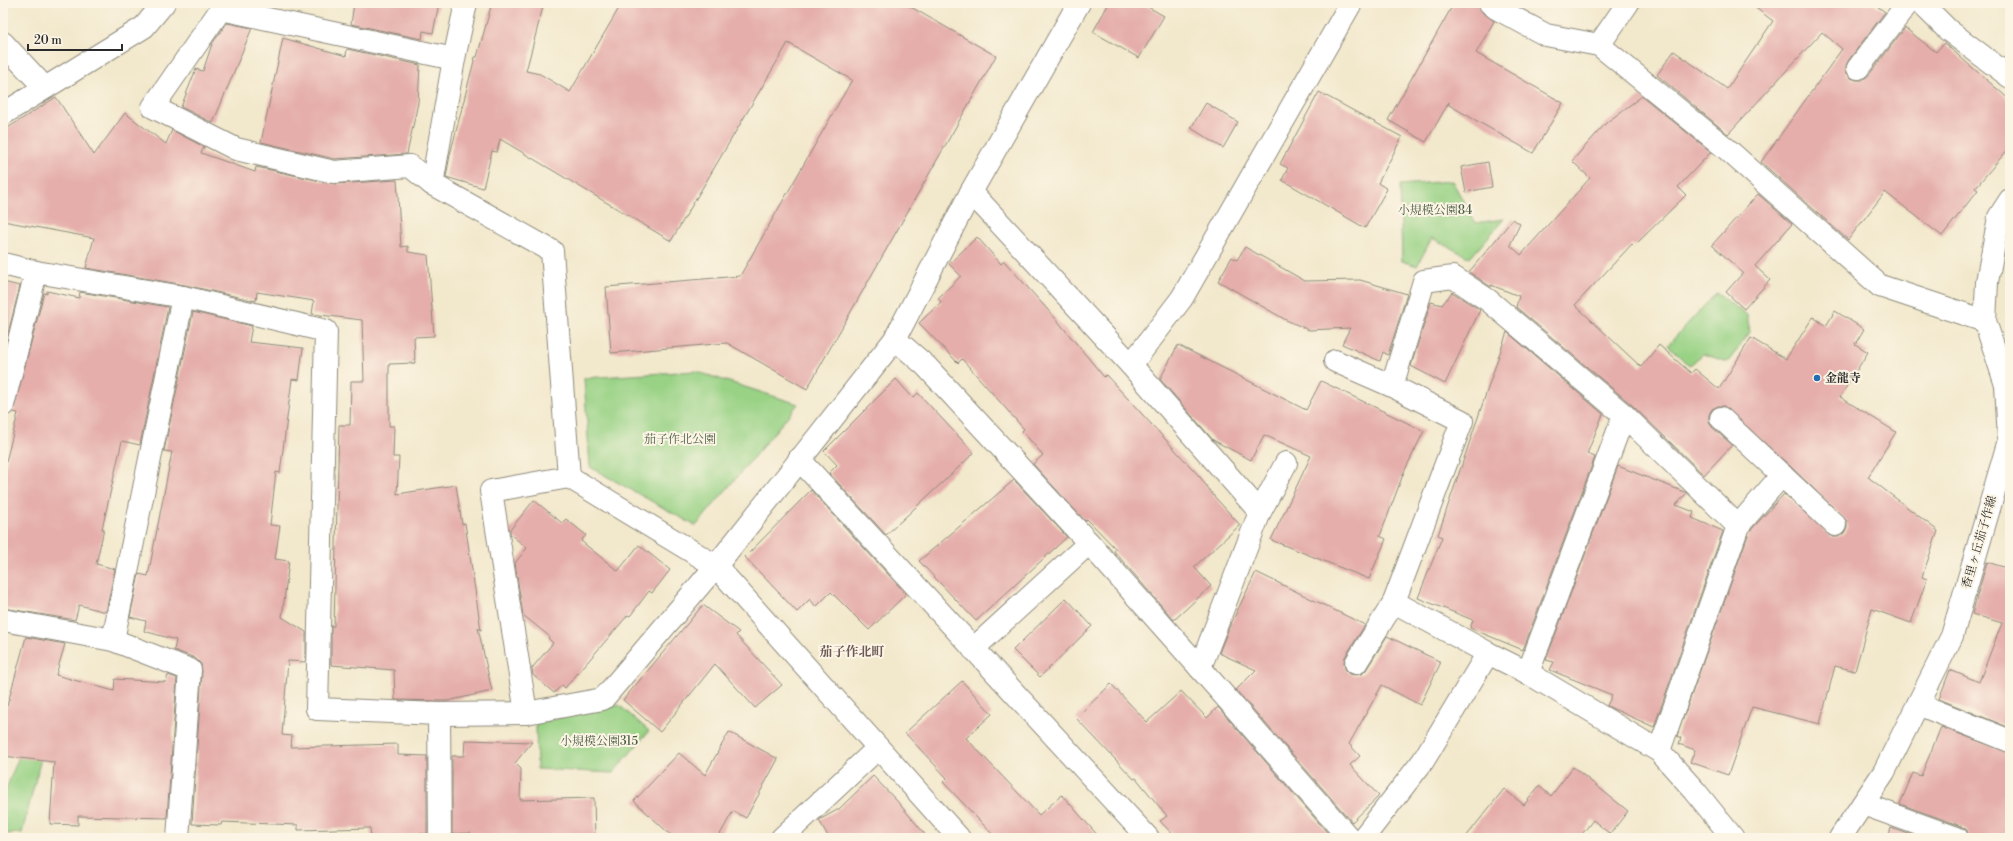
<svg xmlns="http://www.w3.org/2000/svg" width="2013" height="841" font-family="'Libre Bodoni','Noto Serif JP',serif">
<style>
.green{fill:#99d285;stroke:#627e58}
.building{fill:#e5aeab}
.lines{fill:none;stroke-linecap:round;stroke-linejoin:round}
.minor-casing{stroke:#8e8a7c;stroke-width:24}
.minor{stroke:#fff;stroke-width:22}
.poi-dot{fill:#1f6fb2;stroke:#fcf5e5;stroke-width:1.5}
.labels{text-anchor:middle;stroke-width:4;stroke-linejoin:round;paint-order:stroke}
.park-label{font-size:12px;fill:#4c5d46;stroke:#fcf5e5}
.poi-label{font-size:12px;font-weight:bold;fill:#2b2b2b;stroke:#fcf5e5;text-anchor:start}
.street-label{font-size:12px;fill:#2b2b2b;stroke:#fcf5e5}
.neighbourhood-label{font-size:13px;font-weight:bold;fill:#6c5958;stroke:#fcf5e5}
</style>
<rect width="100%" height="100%" fill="#fcf5e5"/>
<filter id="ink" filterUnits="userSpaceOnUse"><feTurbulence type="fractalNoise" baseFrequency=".025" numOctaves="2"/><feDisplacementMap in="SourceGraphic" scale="8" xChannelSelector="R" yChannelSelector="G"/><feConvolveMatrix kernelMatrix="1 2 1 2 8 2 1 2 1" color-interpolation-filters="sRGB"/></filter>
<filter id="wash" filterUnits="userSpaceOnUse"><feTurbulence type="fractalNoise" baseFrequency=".012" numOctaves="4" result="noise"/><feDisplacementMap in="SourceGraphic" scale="16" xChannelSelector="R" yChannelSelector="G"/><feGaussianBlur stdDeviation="0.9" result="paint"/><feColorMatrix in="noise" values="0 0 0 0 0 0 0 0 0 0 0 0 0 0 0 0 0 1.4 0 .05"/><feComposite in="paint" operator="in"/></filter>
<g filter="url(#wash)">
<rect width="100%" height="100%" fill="#f2e8cc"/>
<g class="green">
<polygon points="1452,181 1476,223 1504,219 1470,258 1432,238 1417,266 1402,261 1400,185"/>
<polygon points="1716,293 1747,315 1750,332 1728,362 1703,354 1689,366 1668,345"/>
<polygon points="695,371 798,404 696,526 590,467 584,378"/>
<polygon points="57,696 22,833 3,834 3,797 40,703"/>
<polygon points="619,705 649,731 613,773 537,769 536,723"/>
</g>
<g id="blocks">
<g class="building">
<polygon points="354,3 439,3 433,33 423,31 422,39 351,24"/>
<polygon points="492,3 544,3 526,71 540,74 570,92 622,3 904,3 996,56 807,389 727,343 611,353 606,287 740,276 852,80 788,43 671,241 500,139 497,152 492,151 483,188 446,177 450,155 475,57 477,57"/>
<polygon points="1109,3 1141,3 1164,16 1139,58 1093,32"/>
<polygon points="1454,3 1478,3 1482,12 1494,21 1476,53 1563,103 1533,153 1449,105 1449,102 1426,142 1388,120"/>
<polygon points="1749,3 1873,3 1885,12 1848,61 1846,66 1846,72 1851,78 1856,80 1862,80 1868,76 1905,28 1936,52 1944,43 2010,100 2010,147 1975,188 1978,190 1942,236 1885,192 1848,240 1761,162 1842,49 1822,32 1728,134 1657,75 1674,51 1727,89 1773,21"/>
<polygon points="227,23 252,28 213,123 181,107 196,69 203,71 212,44"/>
<polygon points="283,38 346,56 347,49 420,65 418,103 407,154 335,159 261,142"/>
<polygon points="1319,92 1402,137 1378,183 1387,189 1365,228 1282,180 1288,168 1280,164"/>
<polygon points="1642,96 1711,152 1678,187 1686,195 1634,246 1632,244 1575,305 1641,367 1659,345 1691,373 1695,369 1719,389 1751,338 1786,359 1813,317 1826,326 1835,311 1864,329 1855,344 1868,352 1840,397 1896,432 1868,477 1938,531 1922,577 1927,579 1911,623 1872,609 1855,671 1835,666 1820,724 1752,707 1728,775 1690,762 1695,750 1679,744 1681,738 1677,736 1749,532 1784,494 1832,537 1838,537 1844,533 1847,527 1847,521 1790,466 1724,406 1718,406 1712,409 1709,415 1709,421 1712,427 1732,445 1704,475 1632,405 1516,307 1519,296 1491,285 1491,287 1469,272 1513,219 1520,224 1510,245 1521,255 1590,178 1572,161 1606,123"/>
<polygon points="56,97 94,155 125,113 166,144 172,130 204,147 201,153 255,172 256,167 335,184 397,180 401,247 408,246 408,252 428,255 434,336 414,337 415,363 389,364 389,426 394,426 393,457 399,457 397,494 456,485 462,524 465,523 481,630 478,628 492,691 447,701 395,700 394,670 331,665 331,626 334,626 339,425 350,425 351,381 364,381 362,320 312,314 314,301 257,292 256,301 185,285 86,268 94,238 3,221 3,131"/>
<polygon points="1206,103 1238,122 1223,148 1191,128"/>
<polygon points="1488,162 1492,187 1466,192 1461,167"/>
<polygon points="1758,194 1792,224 1755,266 1770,280 1744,309 1726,292 1743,273 1712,245"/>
<polygon points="977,237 1001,264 1004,261 1056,319 1104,377 1106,375 1200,477 1213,495 1240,525 1194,567 1211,586 1174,620 1114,551 1116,549 1087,519 1085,521 1033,464 1043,455 1022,431 1024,429 962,359 958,363 919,323 941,302 938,298 961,276 949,264"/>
<polygon points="1245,247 1305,281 1360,280 1407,294 1388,355 1383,352 1380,361 1342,344 1350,328 1309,330 1286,320 1218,281 1232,257 1237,260"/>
<polygon points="3,282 20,286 3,353"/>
<polygon points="47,291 79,298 80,292 168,307 140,445 122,441 102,529 104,529 96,564 115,569 106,612 79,605 75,620 3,608 3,474 18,413 13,412 44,293 47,294"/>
<polygon points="1452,292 1480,310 1445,384 1411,366 1431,302 1442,305"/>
<polygon points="193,312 252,326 249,342 303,348 299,380 292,379 280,473 276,472 270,525 280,526 275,559 289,561 282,617 306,632 306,662 288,661 282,735 292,736 291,747 398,744 398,755 427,756 427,834 416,834 416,838 371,838 370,828 298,830 298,825 222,822 221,825 192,824 202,671 201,664 195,658 174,650 176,640 144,631 146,621 130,617 139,574 148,576 172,452 164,451"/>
<polygon points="1507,332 1603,414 1587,454 1595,457 1523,650 1470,628 1473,620 1418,598 1442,537 1438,535"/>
<polygon points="1178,345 1306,410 1321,381 1424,431 1404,472 1380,536 1386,539 1369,579 1271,540 1311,456 1264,435 1251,460 1213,440 1160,379"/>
<polygon points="896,379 913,398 918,393 974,453 886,535 829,473 837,465 824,451"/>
<polygon points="1618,466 1687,493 1676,505 1694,512 1692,518 1723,531 1654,727 1607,706 1612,695 1550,670 1554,662 1546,660"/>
<polygon points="1014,480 1067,537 976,621 919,561"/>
<polygon points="811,490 906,594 869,630 831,592 816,607 810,599 797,612 745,557"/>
<polygon points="534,500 562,523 566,519 586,535 581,541 618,571 639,545 670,570 652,593 649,591 630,616 628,615 565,688 562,685 554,693 533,675 532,668 553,643 548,638 549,636 523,615 515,563 527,548 510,534 510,530"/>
<polygon points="1987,562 2010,569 2010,728 1939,699 1950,670 1979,682 2002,623 1972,614"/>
<polygon points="1256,572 1365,625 1345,657 1344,662 1345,669 1350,674 1355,675 1362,674 1366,670 1387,636 1441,662 1420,705 1382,685 1349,744 1360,756 1350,765 1379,796 1352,822 1236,690 1256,670 1219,653 1228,630"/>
<polygon points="1066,598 1092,626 1040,677 1013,650"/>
<polygon points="703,605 739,632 736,635 782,685 755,708 715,664 660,732 623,700"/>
<polygon points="26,637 65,644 56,675 114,691 115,679 166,682 168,675 177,678 167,818 78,816 78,825 50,824 54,762 3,756 3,705 7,706"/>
<polygon points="962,681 992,714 966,738 1039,815 1062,795 1100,838 996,838 943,782 947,778 905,733"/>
<polygon points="1111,684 1147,722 1181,691 1207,718 1218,707 1332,838 1176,838 1160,821 1167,816 1136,778 1134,779 1076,718"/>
<polygon points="1941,727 2010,753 2010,838 1969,838 1967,830 1961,826 1900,804 1913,773 1921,776"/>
<polygon points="729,732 778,759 746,818 733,811 718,838 674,838 634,801 679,753 705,775"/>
<polygon points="465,740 532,742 515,763 521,769 520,800 594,798 595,838 471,838 471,833 452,834 452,756 464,756"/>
<polygon points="1573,767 1628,811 1610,834 1593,820 1579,838 1465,838 1504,789 1524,805 1539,786 1551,796"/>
<polygon points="873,776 897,801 928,838 829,838 819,820 839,809"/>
<polygon points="1891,828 1920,838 1888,838"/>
</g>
</g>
</g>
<g filter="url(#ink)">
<use href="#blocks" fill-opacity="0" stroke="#8e8a7c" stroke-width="1"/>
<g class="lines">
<defs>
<g id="minor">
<polyline points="1490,3 1496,8 1546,35 1599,45 1728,150 1880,286 1985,321"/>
<polyline points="1921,3 1948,30 2010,77"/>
<polyline points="3,43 45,88"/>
<polyline points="1599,45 1628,3"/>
<polyline points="454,59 221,9 153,107 236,149 334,172 410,166 432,184 552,251 569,477"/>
<polyline points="1858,68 1908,3"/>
<polyline points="3,114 144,27 164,3"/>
<polyline points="432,184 454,59 466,3"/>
<polyline points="3,264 36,272 183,297 326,331 317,709 439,714 526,713 603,699 716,566 895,339 971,192 1079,3"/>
<polyline points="895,339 926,366 1089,543 1200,668 1260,512 1131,365 971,192"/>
<polyline points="1335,361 1392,386"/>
<polyline points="1131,365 1182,298 1351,3"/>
<polyline points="3,405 36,272"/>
<polyline points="1721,418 1835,525"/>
<polyline points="799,459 1148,838"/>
<polyline points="1260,512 1286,463"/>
<polyline points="1738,526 1782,475"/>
<polyline points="3,620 113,640 190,670 178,838"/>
<polyline points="113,640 183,297"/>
<polyline points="973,649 1089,543"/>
<polyline points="1356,663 1394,602"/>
<polyline points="1200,668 1349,838"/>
<polyline points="1528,673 1624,415"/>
<polyline points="1918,704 2010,741"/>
<polyline points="526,713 491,491 569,477 716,566 959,838"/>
<polyline points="439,714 440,838"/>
<polyline points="1659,751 1738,526 1624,415 1488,300 1453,277 1424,281 1392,386 1462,421 1394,602 1488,653 1528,673 1659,751 1695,791 1733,838"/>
<polyline points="1863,804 1957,838"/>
<polyline points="782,838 877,749"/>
<polyline points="1363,838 1423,761 1488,653"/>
<polyline points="1840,838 1884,772 1952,636 2009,440 2006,385 1985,321 1987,282 1999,217 2010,200"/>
</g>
</defs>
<use href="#minor" class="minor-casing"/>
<use href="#minor" class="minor"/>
</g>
</g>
<circle class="poi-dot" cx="1817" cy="378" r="4"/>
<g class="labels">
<g class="park-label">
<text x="1435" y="214">小規模公園84</text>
<text x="680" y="443">茄子作北公園</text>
<text x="599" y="745">小規模公園315</text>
</g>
<g class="poi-label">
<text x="1825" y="382">金龍寺</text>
</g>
<g class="street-label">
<text transform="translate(1979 542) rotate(-74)" y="4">香里ヶ丘茄子作線</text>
</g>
<g class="neighbourhood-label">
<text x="852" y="656">茄子作北町</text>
</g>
</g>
<rect width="2013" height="841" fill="none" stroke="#fcf5e5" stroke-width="16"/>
<path d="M28 44v6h94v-6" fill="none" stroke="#2b2b2b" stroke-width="2"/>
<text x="34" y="44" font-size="12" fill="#2b2b2b" stroke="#fcf5e5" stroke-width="3" paint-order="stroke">20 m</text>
</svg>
